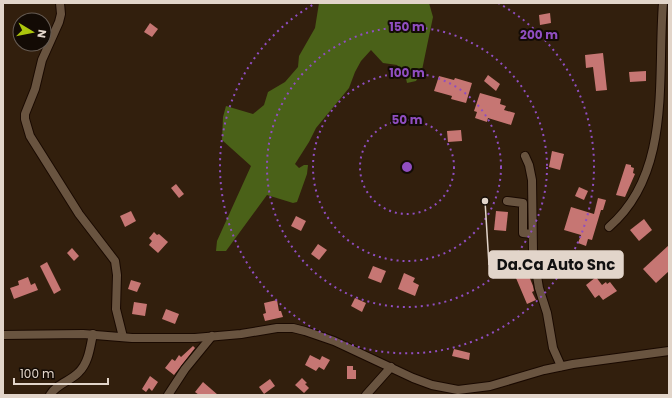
<svg xmlns="http://www.w3.org/2000/svg" width="672" height="398" font-family="Poppins,sans-serif">
<style>
.forest{fill:#4a6118}
.building{fill:#c67673}
.lines{fill:none;stroke-linecap:round;stroke-linejoin:round}
.minor-casing{stroke:#190900;stroke-width:10}
.minor{stroke:#695440;stroke-width:8}
.ring{fill:none;stroke:#904ec1;stroke-width:2;stroke-dasharray:2 4}
.centre{fill:#904ec1;stroke:#130b05;stroke-width:2}
.ring-label{font-size:12px;text-anchor:middle;font-weight:bold;fill:#904ec1;stroke:#130b05;stroke-width:4;stroke-linejoin:round;paint-order:stroke}
.leader{fill:none;stroke:#e2d5ca;stroke-width:1.5}
.callout-dot{fill:#e2d5ca;stroke:#130b05;stroke-width:1.5}
.callout{fill:#e2d5ca;stroke:#e2d5ca;stroke-width:1.5}
.callout-label{font-size:15px;text-anchor:middle;font-weight:bold;fill:#111}
</style>
<rect width="100%" height="100%" fill="#321f0d"/>
<polygon class="forest" points="319,3 429,3 433,17 422,70 416,81 407,83 405,74 397,65 383,63 371,50 361,61 355,72 349,88 316,128 309,142 295,164 299,168 304,165 308,165 307,174 297,202 293,203 267,195 226,251 216,251 217,241 251,166 222,140 223,117 226,106 253,114 264,105 268,92 285,82 298,67 299,56 315,28"/>
<g class="building">
<polygon points="550,13 551,23 540,25 539,15"/>
<polygon points="150,23 158,29 152,37 144,32"/>
<polygon points="603,53 607,90 596,91 593,67 586,68 585,55"/>
<polygon points="646,71 646,81 630,82 629,72"/>
<polygon points="488,75 500,84 496,91 484,81"/>
<polygon points="439,76 454,80 455,78 472,83 466,103 451,99 452,96 434,91"/>
<polygon points="480,93 501,99 500,104 506,106 504,110 515,113 511,125 488,118 487,122 475,118 477,112 474,111"/>
<polygon points="461,130 462,141 448,142 447,131"/>
<polygon points="552,151 564,154 560,170 549,167"/>
<polygon points="626,164 631,165 631,167 634,168 633,173 635,174 625,197 616,195"/>
<polygon points="176,184 184,194 179,198 171,188"/>
<polygon points="579,187 588,191 584,200 575,196"/>
<polygon points="598,198 606,200 603,210 601,210 592,240 588,239 586,246 578,243 581,235 564,230 571,207 594,214"/>
<polygon points="131,211 136,221 125,227 120,216"/>
<polygon points="496,211 508,212 506,231 494,230"/>
<polygon points="296,216 306,221 301,231 291,226"/>
<polygon points="644,219 652,230 639,241 630,230"/>
<polygon points="154,232 157,235 159,234 168,242 158,253 149,245 152,241 149,238"/>
<polygon points="318,244 327,250 319,260 311,254"/>
<polygon points="669,245 669,271 656,283 643,269"/>
<polygon points="72,248 79,256 74,261 67,253"/>
<polygon points="47,262 61,290 54,294 40,266"/>
<polygon points="373,266 386,271 381,283 368,278"/>
<polygon points="525,266 533,286 534,291 532,292 536,300 527,304 513,271"/>
<polygon points="404,273 415,278 413,282 419,285 415,296 398,289"/>
<polygon points="28,277 31,285 35,283 38,290 14,299 10,288 19,285 18,281"/>
<polygon points="596,277 602,285 606,282 607,284 610,282 617,291 603,300 599,295 595,298 586,285"/>
<polygon points="131,280 141,283 137,292 128,289"/>
<polygon points="355,298 366,303 362,312 351,306"/>
<polygon points="277,300 279,311 281,311 283,317 265,321 263,314 266,313 264,303"/>
<polygon points="134,302 147,304 145,316 132,314"/>
<polygon points="166,309 179,314 175,324 162,319"/>
<polygon points="193,346 195,348 174,375 165,368 172,359 175,361 179,355 181,357"/>
<polygon points="454,349 470,353 469,360 452,356"/>
<polygon points="310,355 320,360 322,356 330,360 324,370 319,367 316,371 305,365"/>
<polygon points="347,366 353,366 353,370 356,370 356,379 347,379"/>
<polygon points="150,376 158,382 152,391 149,388 146,392 142,389"/>
<polygon points="302,378 307,383 305,384 309,388 304,393 295,385"/>
<polygon points="270,379 275,386 264,394 259,387"/>
<polygon points="203,382 218,395 199,395 195,392"/>
</g>
<g class="lines">
<defs>
<g id="minor">
<polyline points="60,3 61,14 59,22 42,60 35,89 25,114 25,119 30,136 79,214 115,261 117,275 116,309 123,337"/>
<polyline points="525,156 529,165 532,180 533,252 539,288 547,313 553,348 561,366"/>
<polyline points="507,201 523,203 523,233 532,234"/>
<path d="M609,227C672,173 657,79 663,3"/>
<polyline points="3,335 83,334 132,338 195,338 241,334 277,328 293,328 305,331 334,341 413,378 432,385 458,390 490,386 544,370 573,364 669,351"/>
<path d="M50,395C56,384 71,381 79,372C89,362 90,347 93,334"/>
<polyline points="168,395 185,369 212,336"/>
<polyline points="366,395 391,367"/>
</g>
</defs>
<use href="#minor" class="minor-casing"/>
<use href="#minor" class="minor"/>
</g>
<g class="ring">
<circle cx="407" cy="167" r="47"/>
<circle cx="407" cy="167" r="94"/>
<circle cx="407" cy="167" r="140"/>
<path d="M498 3A187 187 0 1 1 316 3"/>
</g>
<circle cx="407" cy="167" r="6" class="centre"/>
<g class="ring-label">
<text x="407" y="31">150 m</text>
<text x="539" y="39">200 m</text>
<text x="407" y="77">100 m</text>
<text x="407" y="124">50 m</text>
</g>
<path class="leader" d="M485 201L489 265"/>
<circle class="callout-dot" cx="485" cy="201" r="4"/>
<rect class="callout" x="489" y="251" width="134" height="27" rx="4"/>
<g class="callout-label">
<text x="556" y="270">Da.Ca Auto Snc</text>
</g>
<rect width="672" height="398" fill="none" stroke="#e2d5ca" stroke-width="8"/>
<g transform="translate(32 32) rotate(100)"><circle r="19" fill="#130b05" stroke="#665c54"/>
<path d="M0-3L7 15L0 10L-7 15Z" fill="#adc60d"/>
<text y="-6" font-size="11" font-weight="bold" text-anchor="middle" fill="#e2d5ca">N</text>
</g>
<path d="M14 378v6h94v-6" fill="none" stroke="#e2d5ca" stroke-width="2"/>
<text x="20" y="378" font-size="12" fill="#e2d5ca" stroke="#130b05" stroke-width="3" paint-order="stroke">100 m</text>
</svg>
